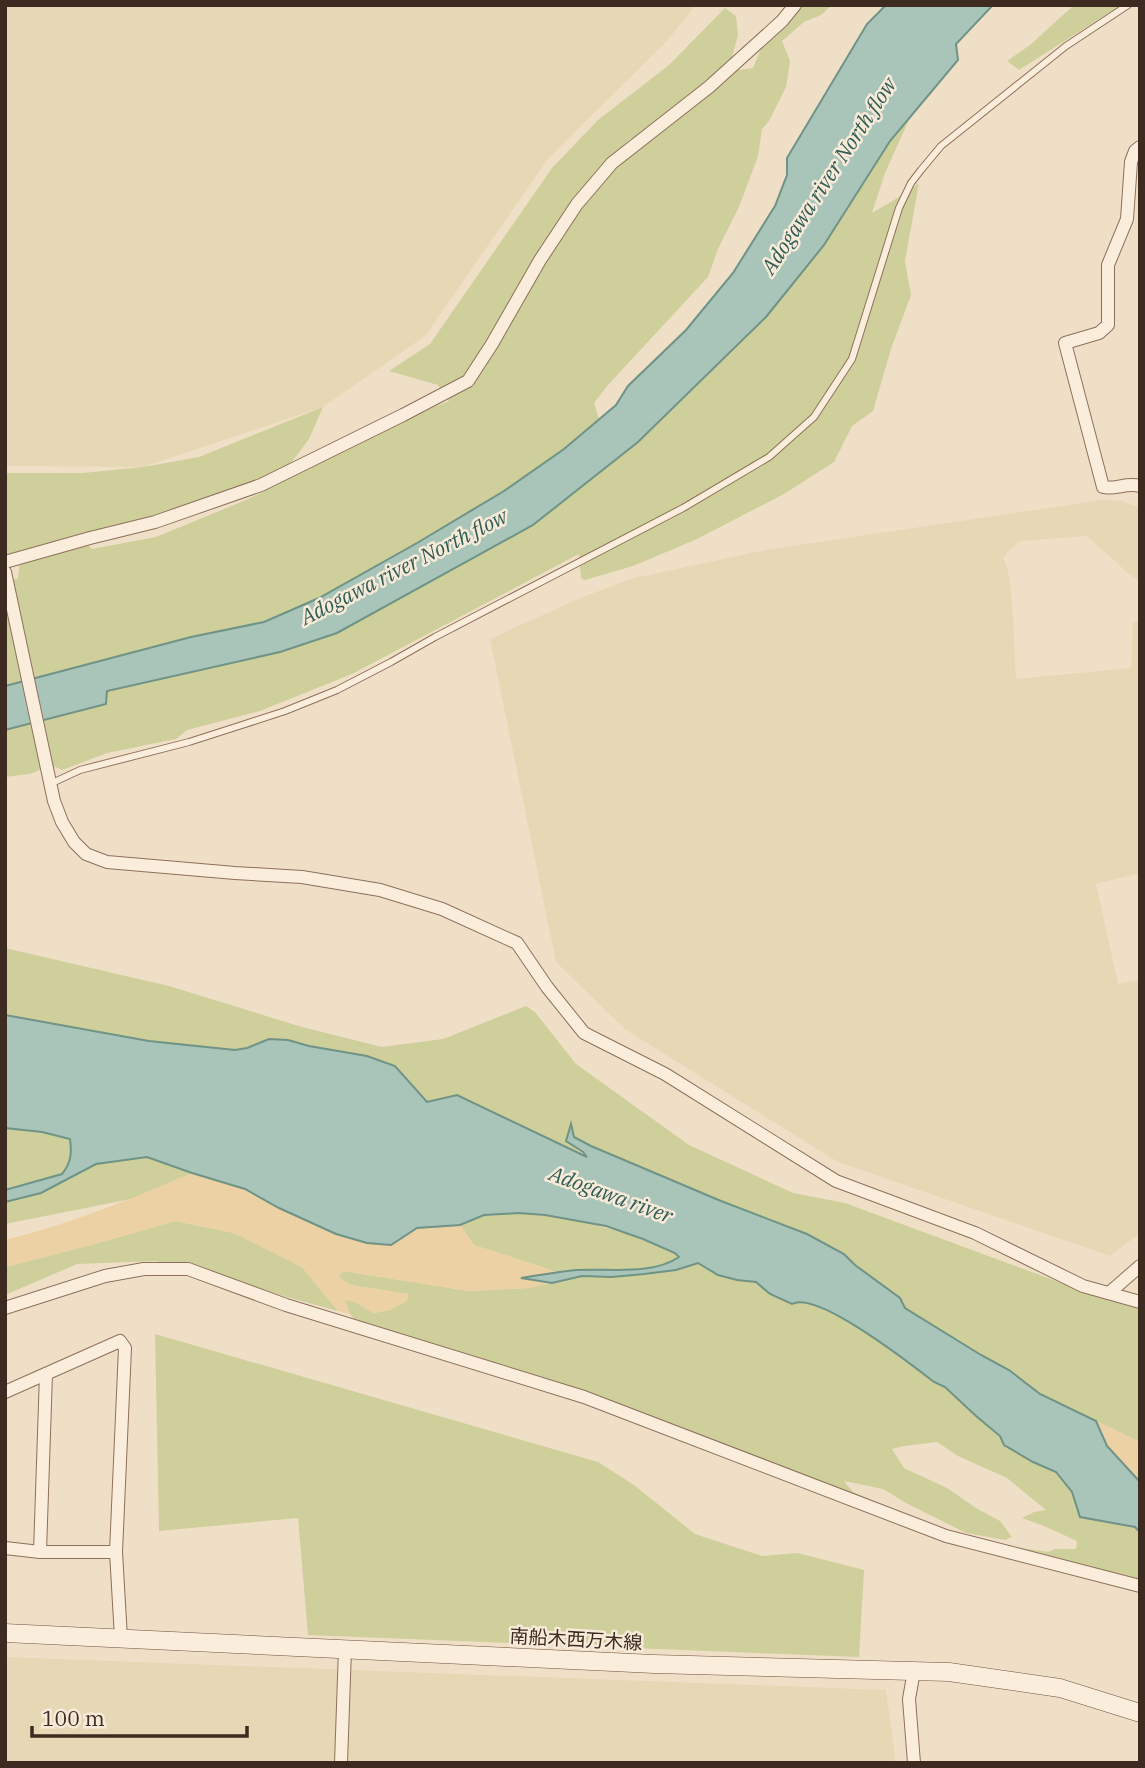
<svg xmlns="http://www.w3.org/2000/svg" width="1145" height="1768" font-family="'IBM Plex Serif','Noto Sans JP',serif">
<style>
.farmland{fill:#e6d8b4}
.green{fill:#cfcf9b;fill-rule:evenodd}
.sand{fill:#ecd1a4}
.water{fill:#a9c4b9;stroke:#6f9386;stroke-width:2}
.lines{fill:none;stroke-linecap:round;stroke-linejoin:round}
.lane-casing{stroke:#8d705c;stroke-width:8}
.street-casing{stroke:#8d705c;stroke-width:14}
.secondary-casing{stroke:#6f513f;stroke-width:19}
.lane{stroke:#faeddb;stroke-width:6}
.street{stroke:#faeddb;stroke-width:12}
.secondary{stroke:#faeddb;stroke-width:18}
.labels{text-anchor:middle;stroke-width:5;stroke-linejoin:round;paint-order:stroke}
.street-label{font-size:19px;fill:#3d2a20;stroke:#f7ead8}
.water-label{font-size:21px;font-style:italic;fill:#2f5d55;stroke:#f7ead8}
</style>
<rect width="100%" height="100%" fill="#f0dfc7"/>
<g class="farmland">
<polygon points="5,5 696,5 667,41 548,159 425,336 323,407 143,467 5,466"/>
<polygon points="1102,500 1122,501 1140,508 1140,581 1129,574 1087,536 1021,541 1010,549 1003,558 1008,570 1012,599 1016,679 1131,668 1133,622 1140,621 1140,873 1096,884 1118,984 1140,980 1140,1233 1110,1256 838,1162 626,1030 556,962 490,639 578,599 630,579 765,550"/>
<polygon points="5,1657 886,1690 896,1763 5,1763"/>
</g>
<g class="green">
<path d="M799,5H832L821,15L804,22L782,41L790,61L786,87L769,121L762,129L758,156L739,207L718,249L708,277L608,385L594,403L599,419L564,449L504,491L417,543L319,598L264,622L191,637L5,686V580L18,579L20,557L5,559V473H83L143,467L199,457L323,407L309,439L288,467L255,483L206,501L78,536L92,549L156,537L246,500L429,409L449,401L438,385L389,371L430,344L552,168L598,120L669,65L725,8L736,16L738,35L732,57L739,70L753,68L763,44L801,8ZM631,138L636,149L614,167L586,200L594,176Z"/>
<polygon points="1074,5 1121,5 1019,70 1007,61 1030,45"/>
<path d="M912,113L885,173L872,213L899,197L919,183L905,261L911,295L891,349L873,411L852,426L834,462L784,494L697,539L633,566L585,580L581,578L579,554L352,674L260,711L187,730L176,739L107,753L62,770C46,760 43,771 29,774C21,775 13,776 5,777V730L105,704L107,691L280,652L337,633L533,525L638,442L766,317L824,245L890,141Z"/>
<polygon points="5,948 169,986 302,1027 382,1047 443,1039 526,1006 535,1012 576,1064 689,1145 793,1193 845,1203 1075,1288 1140,1307 1140,1442 1040,1394 1009,1370 981,1355 905,1308 900,1298 854,1265 844,1254 807,1234 721,1201 591,1146 573,1137 566,1141 588,1158 574,1152 457,1095 428,1102 395,1066 288,1040 269,1039 247,1048 235,1050 149,1041 5,1015"/>
<path d="M5,1128L42,1132L70,1139C71,1153 71,1163 62,1174L5,1190Z"/>
<polygon points="147,1157 192,1173 131,1199 5,1224 5,1202 41,1193 96,1164"/>
<path d="M519,1213C577,1218 622,1229 675,1253L679,1257C652,1275 612,1269 581,1270C569,1270 559,1275 548,1269L474,1245L460,1225L484,1215Z"/>
<polygon points="175,1221 234,1233 302,1267 338,1311 156,1261 77,1264 5,1295 5,1267 87,1246"/>
<polygon points="698,1263 718,1275 737,1280 756,1282 770,1294 796,1302 810,1303 836,1316 869,1332 934,1382 945,1387 976,1416 1033,1462 1056,1472 1072,1492 1080,1517 1136,1527 1140,1532 1140,1580 975,1548 1010,1546 1048,1552 1055,1549 1076,1549 1077,1541 1044,1526 1022,1518 1034,1512 1046,1510 1007,1478 958,1456 937,1442 904,1446 892,1449 904,1468 947,1488 976,1508 1000,1521 1012,1537 1005,1540 966,1533 906,1503 883,1489 844,1481 853,1492 876,1502 881,1506 586,1402 424,1351 368,1337 350,1314 344,1299 355,1302 374,1313 390,1310 407,1301 408,1294 350,1285 338,1277 343,1271 469,1291 528,1288 582,1276 612,1277 676,1270"/>
<polygon points="155,1334 598,1462 634,1485 695,1534 762,1556 798,1553 864,1570 859,1657 308,1635 298,1518 159,1531"/>
</g>
<g class="sand">
<path d="M192,1173L245,1189L279,1207L295,1215L391,1245L417,1228L460,1225L474,1245L549,1269L556,1273L524,1277L552,1283L528,1288L469,1291L343,1271L338,1277L350,1285L408,1294L407,1301L390,1310L374,1313L355,1302L345,1300L350,1314L338,1311L302,1267L234,1233L176,1221L87,1246L5,1267V1240C70,1224 131,1199 192,1173Z"/>
<polygon points="1096,1421 1140,1442 1140,1482 1107,1446"/>
</g>
<g class="water">
<polygon points="886,5 993,5 956,44 958,60 890,141 824,245 766,317 638,442 533,525 337,633 280,652 107,691 106,704 5,730 5,686 191,637 264,622 319,598 417,543 504,491 564,449 616,405 628,386 686,330 733,273 775,206 787,175 787,158 867,24"/>
<path d="M5,1015L149,1041L235,1050L247,1048L269,1039L288,1040L309,1046L367,1056L395,1066L427,1102L457,1095L587,1157L583,1152L566,1141L571,1124L574,1137L591,1146L721,1201L807,1234L844,1254L855,1265L900,1298L905,1308L981,1355L1009,1370L1040,1394L1096,1421L1107,1446L1140,1482V1532L1135,1527L1080,1517L1072,1492L1056,1472L1033,1462L1004,1445L1000,1436L976,1416L945,1387L934,1382C912,1365 817,1290 792,1304L770,1294L756,1282L737,1280L718,1275L698,1263L676,1270L644,1274L612,1277L582,1276L552,1283L521,1278C539,1275 558,1272 576,1270C608,1268 651,1276 679,1257L675,1253L643,1239L606,1226L545,1215L519,1213L484,1215L460,1225L417,1228L391,1245L367,1243L336,1234L279,1208L245,1189L192,1173L147,1157L96,1164L41,1193L5,1202V1190L62,1174C71,1163 72,1153 70,1139L42,1132L5,1128Z"/>
</g>
<g class="lines">
<defs>
<polyline id="lane" points="50,784 80,770 189,742 242,725 285,711 337,690 391,662 435,637 683,508 769,457 814,417 852,359 899,208 911,183 921,170 941,146 1066,46 1128,5"/>
<g id="street">
<path d="M1140,147L1135,151L1131,162L1127,219L1108,265V325L1099,333L1065,343L1103,487C1115,490 1127,482 1140,486"/>
<polyline points="5,562 90,538 155,522 261,485 403,415 468,381 492,344 540,260 577,204 612,163 709,87 782,21 795,5"/>
<polyline points="5,572 54,801 62,822 74,842 86,854 107,862 235,873 302,877 380,890 442,909 517,943 547,987 584,1033 665,1074 836,1181 975,1233 1083,1286 1140,1302"/>
<polyline points="1109,1293 1140,1266"/>
<polyline points="5,1308 105,1276 144,1269 188,1269 286,1305 584,1397 946,1536 1140,1586"/>
<polyline points="5,1392 120,1341 125,1348 116,1552 121,1638"/>
<polyline points="5,1548 40,1552 116,1552"/>
<polyline points="40,1552 46,1374"/>
<polyline points="914,1671 909,1699 914,1763"/>
<polyline points="341,1763 345,1649"/>
</g>
<polyline id="secondary" points="5,1633 654,1664 949,1672 1060,1688 1140,1713"/>
</defs>
<use href="#lane" class="lane-casing"/>
<use href="#street" class="street-casing"/>
<use href="#secondary" class="secondary-casing"/>
<use href="#lane" class="lane"/>
<use href="#street" class="street"/>
<use href="#secondary" class="secondary"/>
</g>
<g class="labels">
<g class="street-label">
<text transform="translate(576 1639) rotate(3)" y="7">南船木西万木線</text>
</g>
<g class="water-label">
<text transform="translate(829 176) rotate(-57)" y="7">Adogawa river North flow</text>
<text transform="translate(404 567) rotate(-27)" y="7">Adogawa river North flow</text>
<text transform="translate(611 1195) rotate(20)" y="7">Adogawa river</text>
</g>
</g>
<rect width="1145" height="1768" fill="none" stroke="#3d2a20" stroke-width="14"/>
<path d="M32 1726v10h215v-10" fill="none" stroke="#3d2a20" stroke-width="3.5"/>
<text x="42" y="1726" font-size="21" fill="#3d2a20" stroke="#f7ead8" stroke-width="5" paint-order="stroke">100 m</text>
</svg>
